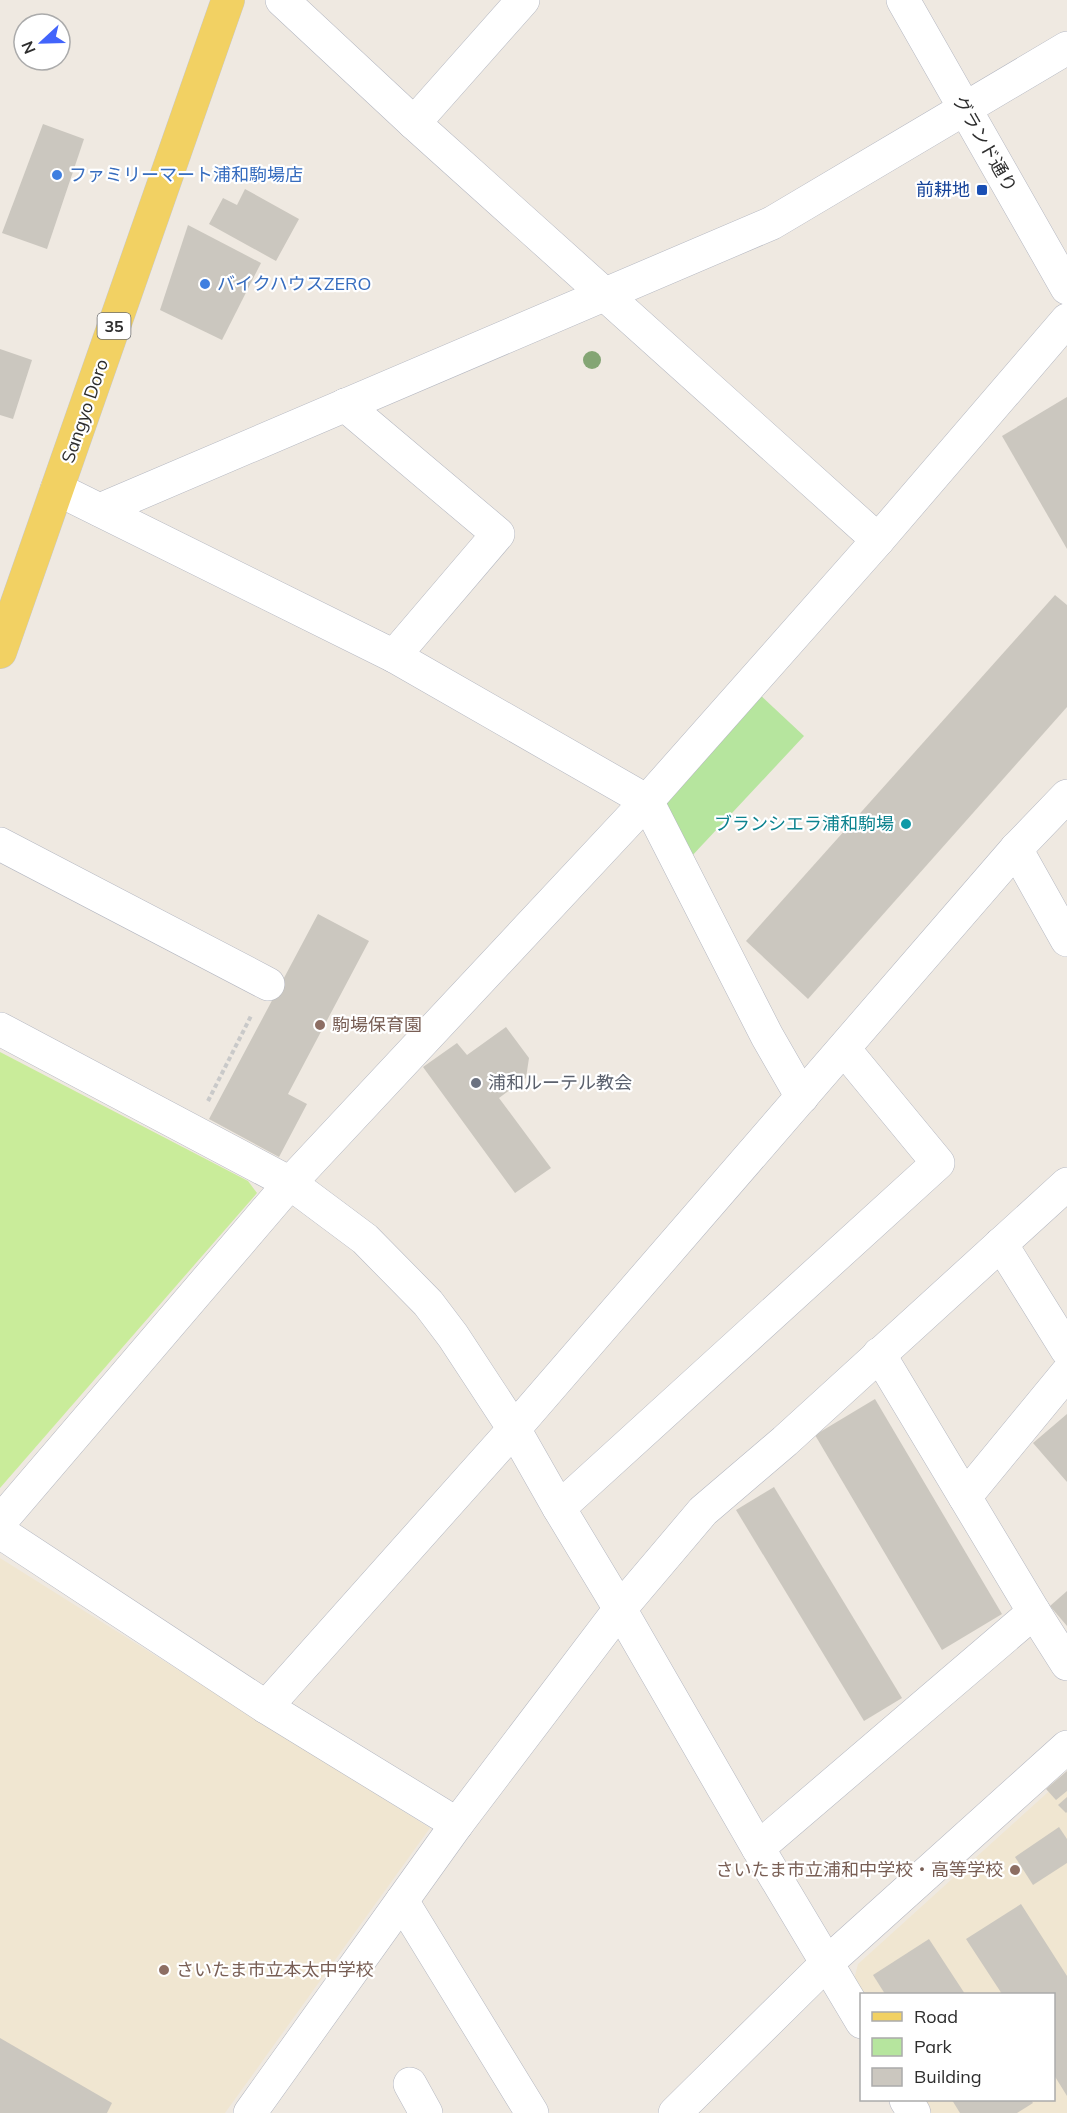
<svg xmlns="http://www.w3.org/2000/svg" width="1067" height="2113" font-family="Mulish,'Noto Sans JP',sans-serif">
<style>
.education{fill:#f0e6d1}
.green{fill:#b6e59e}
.pitch{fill:#c9ec9a}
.building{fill:#cbc7bf}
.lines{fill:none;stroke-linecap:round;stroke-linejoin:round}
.minor-casing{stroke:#b4b7c1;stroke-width:34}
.major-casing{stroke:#c9c9c9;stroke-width:34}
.path{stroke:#c9c9c9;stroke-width:4;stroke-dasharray:4.5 3;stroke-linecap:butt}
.minor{stroke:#fff;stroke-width:33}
.major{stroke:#f2d163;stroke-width:33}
.tree{fill:#84a574}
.shop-dot{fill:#3f7fe0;stroke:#fff;stroke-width:2}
.transit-dot{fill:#1a4fb4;stroke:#fff;stroke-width:2}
.culture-dot{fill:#0f9aa8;stroke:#fff;stroke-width:2}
.education-dot{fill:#8d6e63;stroke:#fff;stroke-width:2}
.worship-dot{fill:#6b7280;stroke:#fff;stroke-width:2}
.labels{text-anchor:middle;stroke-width:4.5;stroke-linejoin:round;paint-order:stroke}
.shield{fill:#fff;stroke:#6d6d6d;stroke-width:1.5}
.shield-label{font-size:16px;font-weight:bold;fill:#2e2e2e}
.street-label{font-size:18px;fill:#2e2e2e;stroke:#fff}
.shop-label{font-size:18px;fill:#366cbe;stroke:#fff;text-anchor:start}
.transit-label{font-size:18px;fill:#164399;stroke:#fff;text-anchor:end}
.culture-label{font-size:18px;fill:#0d838f;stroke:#fff;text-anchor:end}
.education-label{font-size:18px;fill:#785e54;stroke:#fff;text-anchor:start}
.worship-label{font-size:18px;fill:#5b616d;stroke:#fff;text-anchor:start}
</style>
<rect width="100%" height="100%" fill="#efe9e1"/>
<g class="education">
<polygon points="0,1558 430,1828 225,2113 0,2113"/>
<polygon points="1067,1775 1067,2113 931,2113 923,2100 1054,2100 1054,1994 862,1994 853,1983 858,1964"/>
</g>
<polygon class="green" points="756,691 804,736 690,858 663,807"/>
<polygon class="pitch" points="0,1052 248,1181 257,1193 0,1488"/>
<g class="building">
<polygon points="43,124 84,139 47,249 2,233"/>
<polygon points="245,189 299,219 276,261 209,224 223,198 237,205"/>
<polygon points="188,225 261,263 222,340 160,310"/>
<polygon points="0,349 32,360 13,419 0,415"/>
<polygon points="1067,397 1067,549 1002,436"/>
<polygon points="1055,595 1067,605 1067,707 808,999 746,941"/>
<polygon points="318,914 369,941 288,1094 307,1104 279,1157 209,1119"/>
<polygon points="506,1027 529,1058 526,1078 499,1098 551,1168 515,1193 423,1067 457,1043 467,1055"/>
<polygon points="875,1399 1002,1614 942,1650 815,1435"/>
<polygon points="1067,1414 1067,1482 1033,1443"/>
<polygon points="774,1487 902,1698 864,1721 736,1510"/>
<polygon points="1067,1591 1067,1626 1050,1606"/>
<polygon points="1067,1771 1067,1791 1056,1800 1046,1789"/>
<polygon points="1067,1797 1067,1812 1066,1813 1058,1805"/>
<polygon points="1059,1827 1067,1839 1067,1863 1033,1885 1015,1857"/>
<polygon points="1021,1904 1067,1976 1067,2096 1054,2075 1054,1994 1002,1994 966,1939"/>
<polygon points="929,1939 965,1994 885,1994 873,1975"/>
<polygon points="0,2038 112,2103 107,2113 0,2113"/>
<polygon points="952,2100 1031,2100 1033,2103 1017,2113 960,2113"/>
</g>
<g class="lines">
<defs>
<g id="minor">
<polyline points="282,0 414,123 878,540"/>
<polyline points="903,0 1067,288"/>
<polyline points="414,123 523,0"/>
<polyline points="345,405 498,534 394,656"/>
<polyline points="57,489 394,656 647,801 767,1036 802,1097"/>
<polyline points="100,510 772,223 1067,48"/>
<polyline points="0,844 268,984"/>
<polyline points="1016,849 1067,940"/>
<polyline points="0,1029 290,1183 365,1239 428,1303 453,1336 514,1429 559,1508 620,1609 758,1848 862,2022"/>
<polyline points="1001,1244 1067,1350"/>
<polyline points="879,1354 1034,1612 1067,1664"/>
<polyline points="965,1497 1067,1373"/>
<polyline points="559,1508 938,1163 844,1049"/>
<polyline points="0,1522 290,1183 647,801 878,540 1067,320"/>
<polyline points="0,1532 266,1707 457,1824"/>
<polyline points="266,1707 514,1429 1016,849 1067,796"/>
<polyline points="758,1848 1034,1612"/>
<polyline points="402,1901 532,2113"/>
<polyline points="410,2084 426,2113"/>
<polyline points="906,2100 914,2113"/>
<polyline points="250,2113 457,1824 620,1609 703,1511 785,1441 1067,1184"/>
<polyline points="675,2113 827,1963 1067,1747"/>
</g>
<polyline id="major" points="0,652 228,0"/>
</defs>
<use href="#minor" class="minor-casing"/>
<use href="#major" class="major-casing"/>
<polyline class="path" points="208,1101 252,1014"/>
<use href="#minor" class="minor"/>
<use href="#major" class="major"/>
</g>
<circle class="tree" cx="592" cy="360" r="9"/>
<g class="shop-dot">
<circle cx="57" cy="175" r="6"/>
<circle cx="205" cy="284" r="6"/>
</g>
<rect class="transit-dot" x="976" y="184" width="12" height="12" rx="3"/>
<circle class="culture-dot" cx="906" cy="824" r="6"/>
<g class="education-dot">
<circle cx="320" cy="1025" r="6"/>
<circle cx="1015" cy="1870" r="6"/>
<circle cx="164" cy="1970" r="6"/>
</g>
<circle class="worship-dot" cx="476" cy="1083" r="6"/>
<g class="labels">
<rect class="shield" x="97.5" y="313" width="33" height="26" rx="4.5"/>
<g class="shield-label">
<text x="114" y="332">35</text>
</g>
<g class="street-label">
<text transform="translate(985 144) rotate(60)" y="6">グランド通り</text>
<text transform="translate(85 411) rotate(-71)" y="6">Sangyo Doro</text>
</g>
<g class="shop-label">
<text x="69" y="181">ファミリーマート浦和駒場店</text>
<text x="217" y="290">バイクハウスZERO</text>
</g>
<g class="transit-label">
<text x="970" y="196">前耕地</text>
</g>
<g class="culture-label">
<text x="894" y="830">ブランシエラ浦和駒場</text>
</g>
<g class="education-label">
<text x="332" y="1031">駒場保育園</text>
<text x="1003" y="1876" text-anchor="end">さいたま市立浦和中学校・高等学校</text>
<text x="176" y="1976">さいたま市立本太中学校</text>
</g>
<g class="worship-label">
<text x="488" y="1089">浦和ルーテル教会</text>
</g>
</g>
<rect x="860" y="1993" width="195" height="108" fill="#ffffff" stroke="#ababab" stroke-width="1.5"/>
<rect x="872" y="2012" width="30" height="9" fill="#f2d163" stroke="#ababab" stroke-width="1.5"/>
<text x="914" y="2023" font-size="18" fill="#2e2e2e">Road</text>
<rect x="872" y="2038" width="30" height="18" fill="#b6e59e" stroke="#ababab" stroke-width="1.5"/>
<text x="914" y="2053" font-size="18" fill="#2e2e2e">Park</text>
<rect x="872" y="2068" width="30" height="18" fill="#cbc7bf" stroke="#ababab" stroke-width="1.5"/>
<text x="914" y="2083" font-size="18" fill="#2e2e2e">Building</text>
<g transform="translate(42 42) rotate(248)"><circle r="28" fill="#ffffff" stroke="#ababab" stroke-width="1.5"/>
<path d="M0-4.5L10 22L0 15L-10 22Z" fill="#4264fb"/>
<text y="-9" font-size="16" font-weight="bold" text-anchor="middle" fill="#2e2e2e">N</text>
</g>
</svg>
